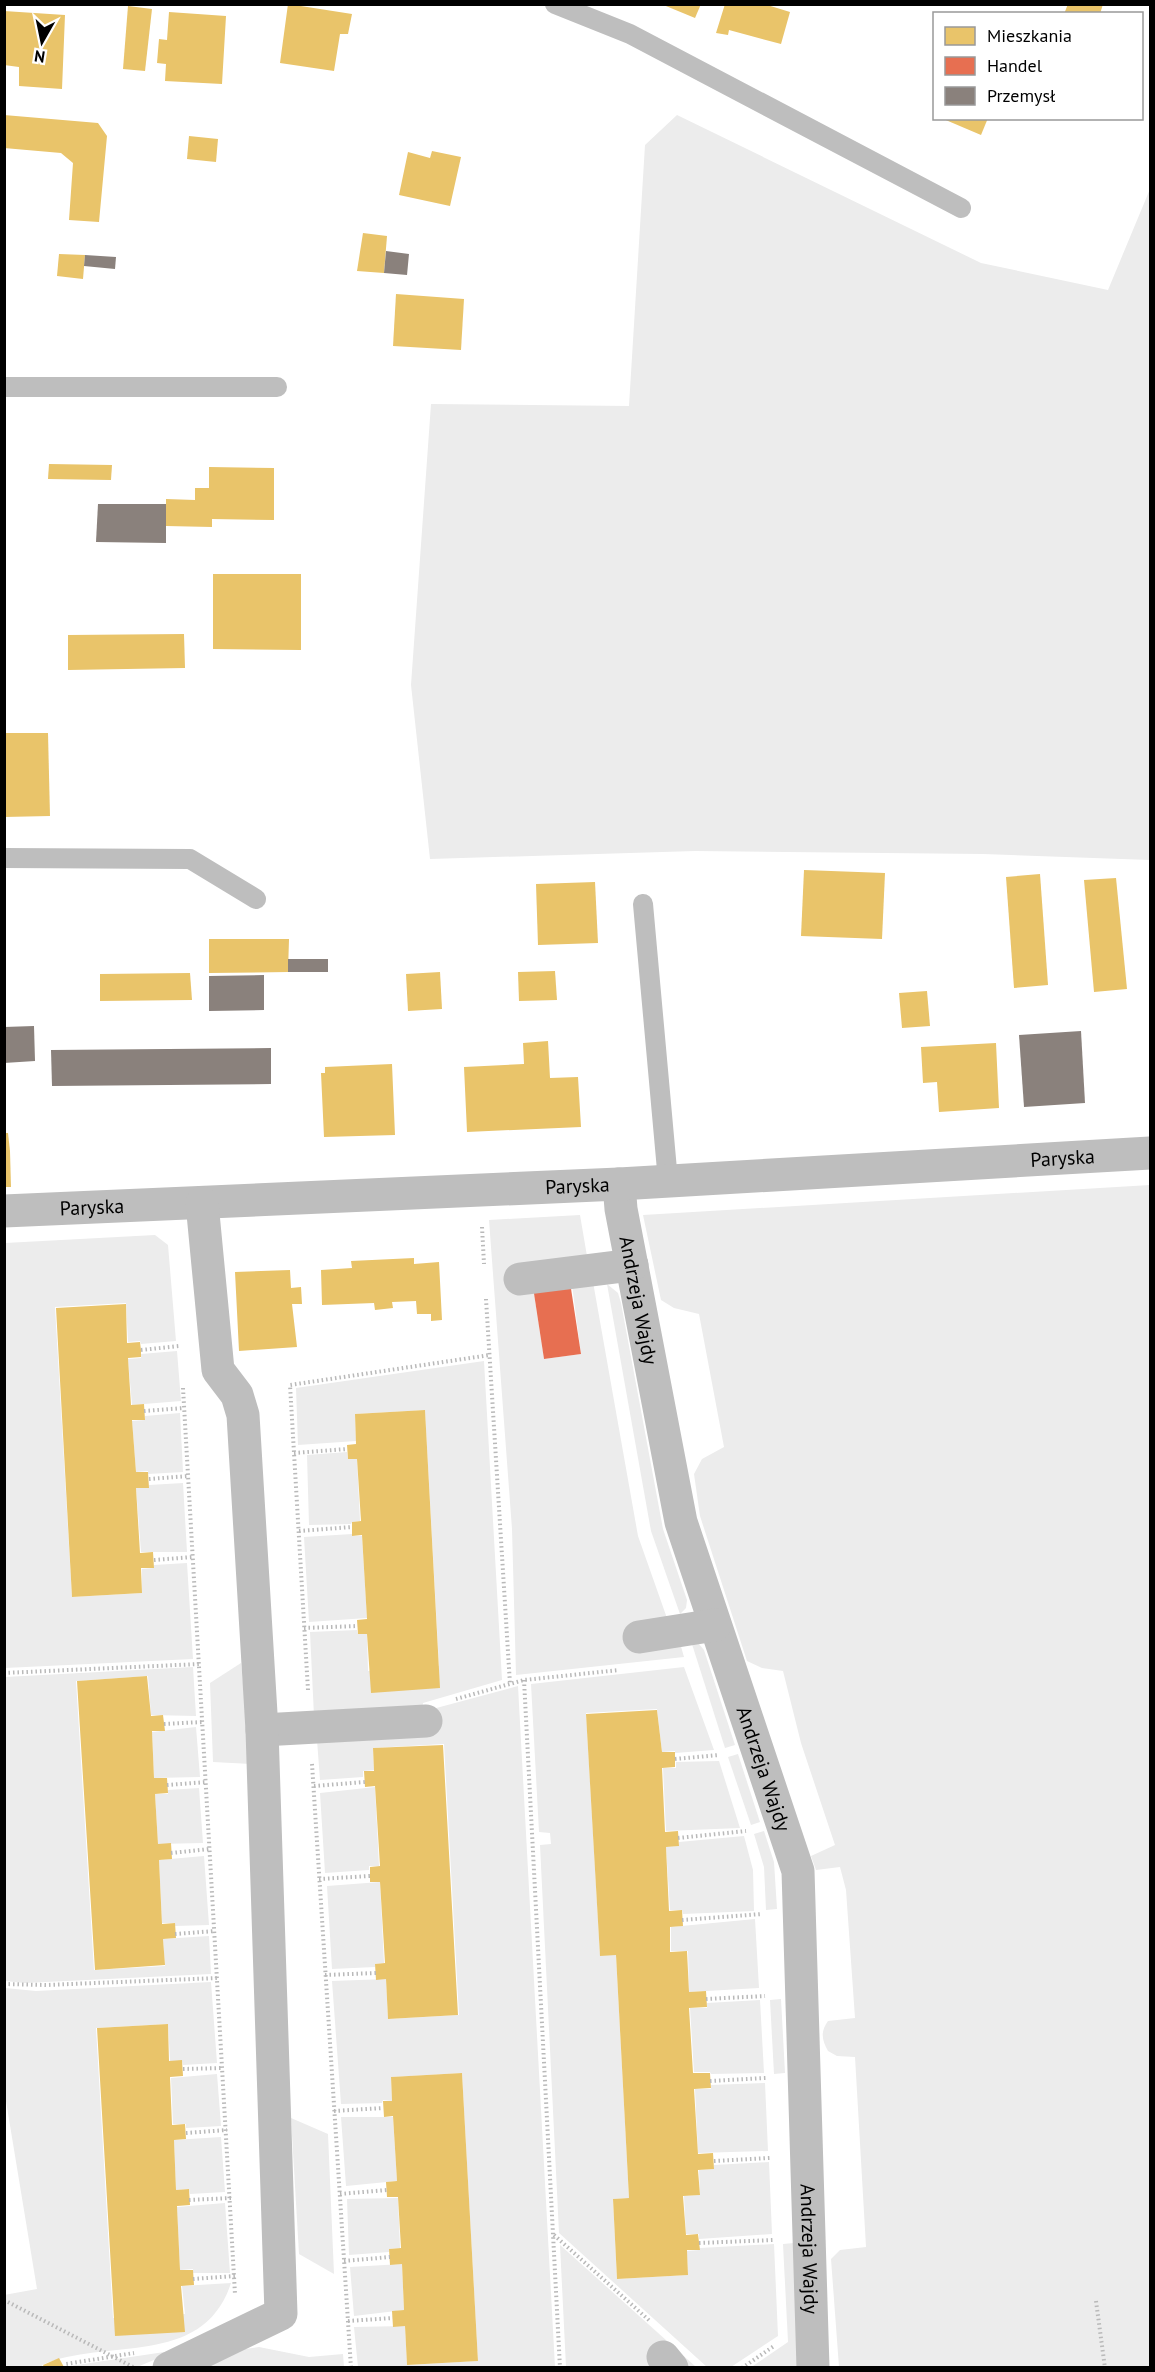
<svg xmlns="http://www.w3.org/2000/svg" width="1155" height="2372" font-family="'PT Sans',sans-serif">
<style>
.green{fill:#ececec}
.homes{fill:#e9c46a}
.shops{fill:#e76f51}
.industry{fill:#8a817c}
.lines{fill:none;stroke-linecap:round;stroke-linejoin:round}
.path{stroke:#b9b9b9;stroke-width:4;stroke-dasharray:1.5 3;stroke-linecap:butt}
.service{stroke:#bebebe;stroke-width:20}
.minor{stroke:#bebebe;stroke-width:33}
.labels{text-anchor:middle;stroke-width:6;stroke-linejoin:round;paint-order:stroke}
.street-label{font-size:20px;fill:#000;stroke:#fff}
</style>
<rect width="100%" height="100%" fill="#fff"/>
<g class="green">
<polygon points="677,115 981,263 1108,290 1150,189 1150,860 983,854 695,851 430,859 411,685 431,404 629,406 645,145"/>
<path d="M1150,1185V2367H839L831,2259L840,2250L866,2247L855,2057L837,2056L828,2051C822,2040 820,2032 828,2021L855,2018L846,1890L840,1867L816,1870L811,1856L835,1845L801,1743L783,1671L762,1668L747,1661L700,1516L694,1474L702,1459L724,1447L699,1314L674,1308L661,1300L643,1215Z"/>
<polygon points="580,1215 588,1262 533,1287 544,1359 581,1354 572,1285 593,1282 638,1536 668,1621 680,1643 684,1657 516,1675 512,1529 489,1220"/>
<polygon points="155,1235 168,1245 176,1341 141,1344 140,1341 128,1342 126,1303 55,1307 72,1597 142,1593 142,1569 154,1568 154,1565 187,1563 193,1659 5,1668 5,1243"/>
<polygon points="607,1284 618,1293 621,1303 663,1529 687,1600 686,1608 680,1614 651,1531"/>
<polygon points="177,1351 181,1401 132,1405 128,1359 141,1358 141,1354"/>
<polygon points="484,1361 502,1680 423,1703 422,1710 314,1716 310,1632 357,1630 358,1634 367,1634 368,1671 439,1666 425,1410 355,1414 356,1441 298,1445 296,1388"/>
<polygon points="180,1413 183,1472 148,1474 148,1471 136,1472 132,1421 145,1420 145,1416"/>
<polygon points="347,1452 348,1459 357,1459 360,1521 352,1522 351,1524 309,1525 307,1455"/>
<polygon points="183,1483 187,1552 141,1552 136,1488 149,1488 149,1485"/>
<polygon points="352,1534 352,1536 362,1536 367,1618 309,1622 304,1537"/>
<polygon points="691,1641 698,1643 704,1650 735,1745 725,1748"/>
<polygon points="241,1663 251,1764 213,1762 210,1683"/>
<polygon points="193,1667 196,1716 151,1715 148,1676 76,1681 94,1970 165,1966 163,1939 209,1936 211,1974 25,1983 5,1981 5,1677"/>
<polygon points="684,1667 714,1750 675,1753 675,1751 662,1752 657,1709 586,1713 600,1955 616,1955 629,2198 613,2199 617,2279 688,2275 687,2251 699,2250 700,2248 774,2244 778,2336 731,2367 707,2367 559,2233 540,1845 551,1844 550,1833 539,1832 531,1684"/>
<polygon points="518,1686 555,2367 358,2367 354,2327 405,2326 407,2365 478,2361 462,2073 391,2077 392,2101 383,2100 382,2103 341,2104 332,1981 386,1979 388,2019 459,2015 444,1744 373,1748 374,1770 363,1771 363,1777 320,1780 317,1740"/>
<polygon points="196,1727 200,1777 154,1778 152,1732"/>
<polygon points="738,1754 760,1822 751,1825 728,1757"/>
<polygon points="719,1761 740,1828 666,1831 663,1768 676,1768 676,1762"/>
<polygon points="375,1787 379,1866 369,1866 369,1870 325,1873 320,1793"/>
<polygon points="199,1788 203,1843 158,1844 155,1794 168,1794 168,1790"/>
<polygon points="764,1831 774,1862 777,1909 766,1910 764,1867 754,1834"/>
<polygon points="744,1836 753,1870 754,1911 683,1914 682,1910 670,1910 666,1847 679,1846 679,1842"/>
<polygon points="204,1856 209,1925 175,1926 175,1923 162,1923 159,1860"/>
<polygon points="380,1882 384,1963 375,1964 375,1967 332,1969 327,1886"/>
<polygon points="755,1919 759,1988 689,1992 688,1951 671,1951 671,1927"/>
<path d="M211,1982L217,2063L183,2065L182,2061H170L168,2024L96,2028L113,2318L185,2314L182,2286L231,2283C203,2369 106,2337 42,2365L43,2367L5,2368L4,2295L37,2289L5,2095V1988L36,1991Z"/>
<polygon points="781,1999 785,2073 774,2074 770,2000"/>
<polygon points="760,2000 764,2073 711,2074 710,2072 694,2072 690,2008 707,2008 707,2003"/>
<polygon points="217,2074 221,2126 186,2128 186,2124 173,2124 171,2078"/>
<polygon points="765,2083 768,2151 698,2153 695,2089 711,2089 711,2085"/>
<polygon points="341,2117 393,2117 397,2181 346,2186"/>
<polygon points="291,2118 328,2134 334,2274 299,2254"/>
<polygon points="221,2137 225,2192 190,2194 189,2189 176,2190 174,2140"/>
<polygon points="769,2162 772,2234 699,2239 699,2234 686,2234 684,2196 700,2195 699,2170 714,2169 714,2165"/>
<polygon points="398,2198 400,2248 389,2249 389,2252 349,2255 347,2199"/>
<polygon points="225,2203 230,2273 193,2273 193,2269 180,2270 177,2207"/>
<polygon points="794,2243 800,2367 750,2368 788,2342 783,2244"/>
<polygon points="560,2245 696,2367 566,2367"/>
<polygon points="402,2264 404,2310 354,2316 350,2267"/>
<polygon points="259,2347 309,2357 343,2354 344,2367 196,2368 238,2350"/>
<polygon points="178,2350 137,2367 70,2366"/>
</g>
<g class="homes">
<polygon points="288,4 352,14 348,34 340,34 334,71 280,63"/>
<polygon points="661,4 701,4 695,18"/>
<polygon points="725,4 764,4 790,12 781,44 729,30 728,35 716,33"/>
<polygon points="1068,4 1103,4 1100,14 1064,14"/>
<polygon points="128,6 152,9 145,71 123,69"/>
<polygon points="4,11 65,15 62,89 19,86 19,67 4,65"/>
<polygon points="169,12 226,16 222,84 165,81 166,64 157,63 159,39 167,40"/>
<polygon points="4,115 98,123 107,136 99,222 69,220 73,163 61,153 4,148"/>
<polygon points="941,118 988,118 981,135"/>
<polygon points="189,136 218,139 216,162 187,159"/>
<polygon points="432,151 461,157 450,206 399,195 408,152 430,158"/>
<polygon points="363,233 387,236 384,273 357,271"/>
<polygon points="59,254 85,255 83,279 57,276"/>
<polygon points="396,294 464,299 461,350 393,346"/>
<polygon points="49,464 112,465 111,480 48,479"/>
<polygon points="209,467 274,468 274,520 212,519 212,527 166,526 166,499 195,500 195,488 209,488"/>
<polygon points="213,574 301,574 301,650 213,649"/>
<polygon points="184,634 185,668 68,670 68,635"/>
<polygon points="4,733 48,733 50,816 4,817"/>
<polygon points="804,870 885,873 882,939 801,936"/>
<polygon points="1040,874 1048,985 1014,988 1006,877"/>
<polygon points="1116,878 1127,989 1094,992 1084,880"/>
<polygon points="595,882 598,943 538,945 536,884"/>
<polygon points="209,939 289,939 288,972 209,973"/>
<polygon points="555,971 557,1000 519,1001 518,972"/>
<polygon points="440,972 442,1009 408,1011 406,974"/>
<polygon points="190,973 192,1000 100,1001 100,974"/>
<polygon points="927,991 930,1026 902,1028 899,993"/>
<polygon points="548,1041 550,1078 578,1077 581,1127 467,1132 464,1067 524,1064 523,1043"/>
<polygon points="996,1043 999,1108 939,1112 937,1082 923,1083 921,1047"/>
<polygon points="392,1064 395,1135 324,1137 321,1073 325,1073 325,1067"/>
<polygon points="4,1133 8,1133 10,1151 11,1187 4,1187"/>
<polygon points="414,1258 414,1264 439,1262 442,1320 431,1321 431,1314 417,1314 416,1301 392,1302 393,1308 375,1310 374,1303 322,1305 321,1270 352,1268 351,1261"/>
<polygon points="290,1270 291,1288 301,1287 302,1304 292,1304 297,1347 239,1351 235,1272"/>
<polygon points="126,1304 127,1343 140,1342 141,1350 141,1357 128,1358 131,1405 144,1404 145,1420 132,1420 136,1472 148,1472 149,1488 136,1488 140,1553 153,1552 154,1568 141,1568 142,1593 72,1597 56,1308"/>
<polygon points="425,1410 440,1688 371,1693 367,1634 358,1634 357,1620 367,1619 362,1535 352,1536 352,1522 361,1521 357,1459 348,1459 347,1445 356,1444 355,1414"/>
<polygon points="147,1676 151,1716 163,1715 165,1731 152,1731 154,1778 167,1778 168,1793 155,1794 158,1844 171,1843 172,1859 159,1860 162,1924 175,1923 176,1938 163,1939 165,1965 95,1970 77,1681"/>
<polygon points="657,1710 662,1752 675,1752 675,1767 662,1768 665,1832 678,1831 679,1846 666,1847 669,1911 682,1910 683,1926 670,1927 670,1952 687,1951 689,1992 706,1991 707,2007 689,2008 693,2073 710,2073 711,2088 694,2089 698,2154 713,2153 714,2169 698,2170 700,2195 683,2196 686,2235 698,2234 700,2250 687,2250 688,2275 617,2279 613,2199 629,2198 616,1955 600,1956 586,1714"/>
<polygon points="443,1745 458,2015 388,2019 386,1979 376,1980 375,1964 385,1963 380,1882 370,1882 370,1867 380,1866 375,1786 365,1787 364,1771 374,1771 373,1748"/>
<polygon points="168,2024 169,2061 182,2060 183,2076 170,2077 172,2125 185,2124 186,2139 174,2140 176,2190 189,2189 190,2205 177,2206 180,2270 193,2270 194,2285 181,2286 185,2332 115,2336 97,2028"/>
<polygon points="462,2073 478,2361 407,2365 405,2326 393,2327 392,2311 404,2310 402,2264 390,2265 389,2249 401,2248 398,2197 387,2197 386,2182 397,2181 393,2116 384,2117 383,2101 392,2101 391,2077"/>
<polygon points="59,2358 64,2367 44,2367 43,2365"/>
</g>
<polygon class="shops" points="570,1282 581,1354 544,1359 533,1287"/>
<g class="industry">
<polygon points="386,251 409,254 407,275 384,273"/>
<polygon points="85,255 116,257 115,269 84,266"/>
<polygon points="98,504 166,504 166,543 96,542"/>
<rect x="288" y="959" width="40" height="13"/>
<polygon points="264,975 264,1010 209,1011 209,976"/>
<polygon points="34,1026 35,1061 4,1063 4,1027"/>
<polygon points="1081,1031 1085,1103 1024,1107 1019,1035"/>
<polygon points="271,1048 271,1084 52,1086 51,1050"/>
</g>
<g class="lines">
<g class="path">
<polyline points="482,1227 484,1264"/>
<polyline points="486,1299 510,1684"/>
<polyline points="141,1350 179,1346"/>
<polyline points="183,1388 235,2294"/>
<polyline points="144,1411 184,1408"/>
<polyline points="294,1453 347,1449"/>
<polyline points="149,1479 189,1476"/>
<polyline points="299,1531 352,1527"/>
<polyline points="154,1560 193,1557"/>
<polyline points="304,1628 358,1626"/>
<polyline points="4,1673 199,1664"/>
<polyline points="524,1680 560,2368"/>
<polyline points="308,1690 290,1385 490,1355"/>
<polyline points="456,1699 524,1680 619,1670"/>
<polyline points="164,1724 203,1722"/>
<polyline points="675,1759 719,1755"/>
<polyline points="312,1764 351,2368"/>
<polyline points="167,1785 207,1782"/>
<polyline points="314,1786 365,1782"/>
<polyline points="678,1838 746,1831"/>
<polyline points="171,1853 210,1849"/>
<polyline points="319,1879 370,1876"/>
<polyline points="682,1920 762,1914"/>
<polyline points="175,1934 215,1931"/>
<polyline points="325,1975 376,1973"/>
<polyline points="4,1984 46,1985 218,1978"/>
<polyline points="706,1999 765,1996"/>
<polyline points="183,2069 223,2068"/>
<polyline points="710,2081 766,2078"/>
<polyline points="334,2111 383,2108"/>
<polyline points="186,2133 227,2130"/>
<polyline points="714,2161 770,2158"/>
<polyline points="340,2194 387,2190"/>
<polyline points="189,2200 231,2198"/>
<polyline points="554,2235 651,2322"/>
<polyline points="699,2243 773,2240"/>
<polyline points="344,2261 390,2257"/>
<polyline points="193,2279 235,2276"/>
<polyline points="4,2300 133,2367"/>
<polyline points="1096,2301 1105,2368"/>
<polyline points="348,2321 393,2318"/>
<polyline points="67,2368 66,2364 134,2353"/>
<polyline points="742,2368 774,2346"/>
</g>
<g class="service">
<polyline points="555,4 630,34 961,208"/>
<polyline points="4,387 277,387"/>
<polyline points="4,858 190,859 256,899"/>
<polyline points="643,904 668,1181"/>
</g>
<g class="minor">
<path id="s1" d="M619,1184L621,1209L681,1522L798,1871L813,2368"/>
<path id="s2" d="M4,1211L619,1184L1150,1153"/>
<polyline points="520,1279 632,1265"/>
<polyline points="639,1637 715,1625"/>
<polyline points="262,1730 426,1721"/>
<polyline points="663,2357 672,2368"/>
<polyline points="169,2368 281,2314 262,1730 243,1415 237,1395 218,1370 202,1203"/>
</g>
</g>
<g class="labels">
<g class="street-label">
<text dy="7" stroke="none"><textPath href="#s2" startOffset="1060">Paryska</textPath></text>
<text dy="7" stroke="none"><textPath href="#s2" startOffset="574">Paryska</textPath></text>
<text dy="7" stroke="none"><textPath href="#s2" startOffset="88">Paryska</textPath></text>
<text dy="7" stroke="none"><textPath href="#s1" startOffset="118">Andrzeja Wajdy</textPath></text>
<text dy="7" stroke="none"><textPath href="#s1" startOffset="604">Andrzeja Wajdy</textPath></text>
<text dy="7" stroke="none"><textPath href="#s1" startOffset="1090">Andrzeja Wajdy</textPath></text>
</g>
</g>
<rect width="1155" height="2372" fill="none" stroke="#000000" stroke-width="12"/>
<rect x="933" y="12" width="210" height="108" fill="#ffffff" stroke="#999999" stroke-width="1.5"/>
<rect x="945" y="27" width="30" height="18" fill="#e9c46a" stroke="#999999" stroke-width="1.5"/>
<text x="987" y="42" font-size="18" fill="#000000">Mieszkania</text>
<rect x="945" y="57" width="30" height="18" fill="#e76f51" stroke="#999999" stroke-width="1.5"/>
<text x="987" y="72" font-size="18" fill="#000000">Handel</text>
<rect x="945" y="87" width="30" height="18" fill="#8a817c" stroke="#999999" stroke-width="1.5"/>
<text x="987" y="102" font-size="18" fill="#000000">Przemysł</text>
<g transform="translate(42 42) rotate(189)" stroke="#ffffff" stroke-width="4.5" paint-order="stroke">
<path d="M0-4.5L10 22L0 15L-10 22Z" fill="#000000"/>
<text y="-9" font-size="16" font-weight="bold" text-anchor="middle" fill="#000000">N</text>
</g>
</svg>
